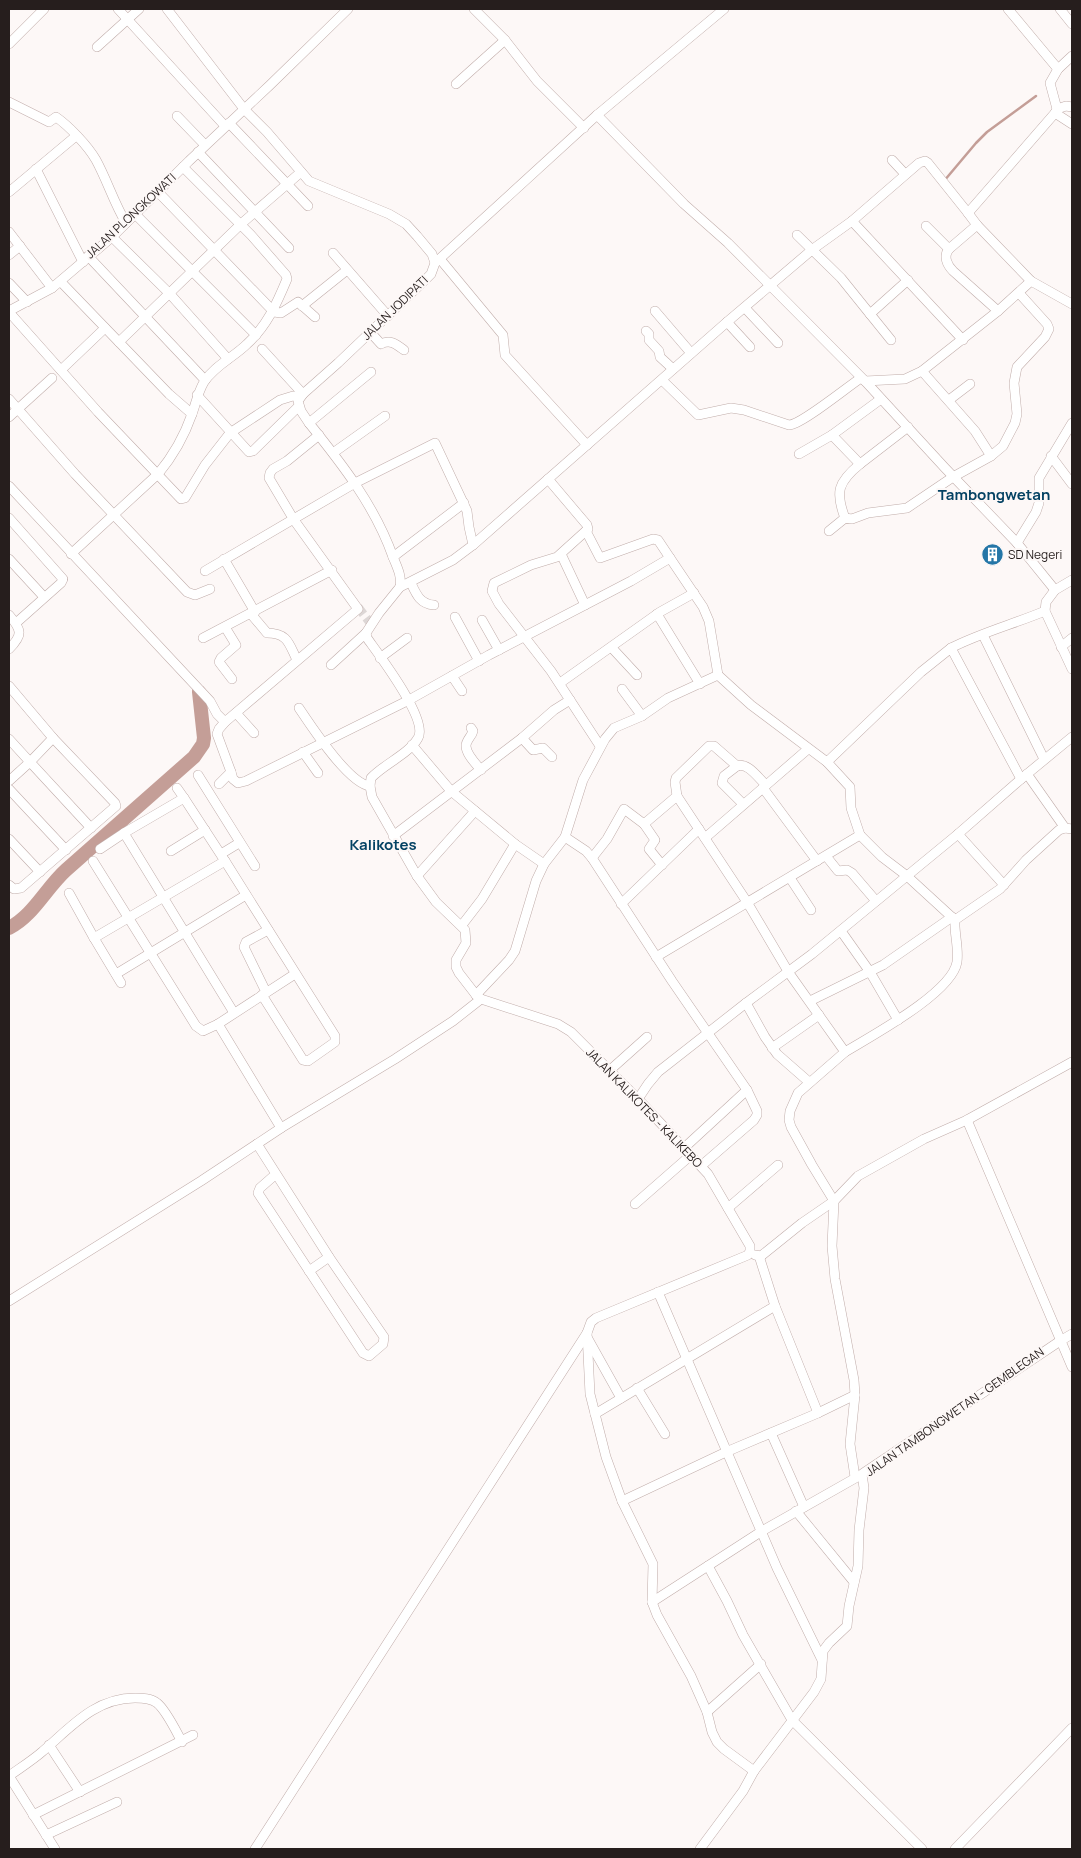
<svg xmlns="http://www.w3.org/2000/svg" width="1081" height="1858" font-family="Manrope,sans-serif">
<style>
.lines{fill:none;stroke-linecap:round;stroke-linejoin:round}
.stream{stroke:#c49e97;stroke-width:2.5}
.river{stroke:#c49e97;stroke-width:14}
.minor-tunnel{stroke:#ddd7d6;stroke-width:9;stroke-dasharray:9 4.5;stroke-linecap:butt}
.minor-casing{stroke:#c1adaa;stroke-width:10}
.minor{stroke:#fff;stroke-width:9}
.labels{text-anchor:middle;stroke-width:4;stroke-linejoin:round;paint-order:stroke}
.street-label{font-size:12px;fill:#261e1d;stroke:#fdf8f7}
.poi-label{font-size:12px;fill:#261e1d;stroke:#fdf8f7;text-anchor:start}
.quarter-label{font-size:15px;font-weight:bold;fill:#044263;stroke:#fdf8f7}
</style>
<rect width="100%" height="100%" fill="#fdf8f7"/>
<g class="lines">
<polyline class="stream" points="944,181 976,143 987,132 1036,96"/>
<path class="river" d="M9,928C33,916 46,888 66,870L194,757L203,744L204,738L199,692"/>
<polyline class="minor-tunnel" points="358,607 371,624"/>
<defs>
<g id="minor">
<polyline points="118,9 225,126"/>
<path d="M167,9L244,109L267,132L309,181L389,214L406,224L417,236L432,254L435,263L431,274L423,282L338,363L303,394L298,401L301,411L309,423C342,464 375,506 393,557C397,567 402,576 400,587"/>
<polyline points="474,9 505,40 537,81 584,128"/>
<polyline points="1008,9 1058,69"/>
<polyline points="1060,9 1072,24"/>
<polyline points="9,44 44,9"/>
<polyline points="97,47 139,9"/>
<polyline points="456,84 505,40"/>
<path d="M9,102L49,122L56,117C69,126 88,146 96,160C107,180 114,203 126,223"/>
<polyline points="1057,109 1066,106 1072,107"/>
<polyline points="1055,113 1072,124"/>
<polyline points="597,115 724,9"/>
<polyline points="177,116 205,145"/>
<polyline points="229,123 308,206"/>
<polyline points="198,152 289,248"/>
<polyline points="892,160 905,174"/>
<polyline points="36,169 83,262"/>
<polyline points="9,192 76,136"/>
<polyline points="158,192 274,312 281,313 298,302 315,317"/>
<polyline points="135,214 256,335"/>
<polyline points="852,221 963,340"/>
<path d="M977,225L949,249C943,256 947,265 953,271L998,311"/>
<polyline points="926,226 949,249"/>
<polyline points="9,232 52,288"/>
<polyline points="797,235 841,278 870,314 908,280"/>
<polyline points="112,237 170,294 228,359"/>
<polyline points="333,253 388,316"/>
<polyline points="9,255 20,246"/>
<polyline points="88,256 205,380"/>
<polyline points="440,259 503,335 505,355 587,445"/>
<polyline points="435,263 597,115 684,204 728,243 865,381 905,379 922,371 998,311 1031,281 1072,304"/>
<polyline points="1031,281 977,225 968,213 1055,113 1057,109 1050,83 1058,69 1072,56"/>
<polyline points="61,282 169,394 192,414"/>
<polyline points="9,283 27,302"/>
<polyline points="302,306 347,270"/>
<polyline points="745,308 778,343"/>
<polyline points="9,311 52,288 112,237 189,161 270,85 348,9"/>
<polyline points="655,311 691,353"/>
<polyline points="9,312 98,412 181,499 185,498 205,465 230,433 280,400 293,396 300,397"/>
<polyline points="870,314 891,340"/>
<polyline points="727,322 750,347"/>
<polyline points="646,331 649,334 649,340 659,351 660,357 673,369"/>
<path d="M370,332L381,344C390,339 396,344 404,350"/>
<polyline points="119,342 241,224 301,172"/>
<polyline points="262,349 303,394"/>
<polyline points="61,370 105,328"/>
<polyline points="922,371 975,431 991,456"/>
<path d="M662,380L698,415L731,408L744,410L789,425C801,425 847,387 861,378"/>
<polyline points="865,381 945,468 1017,543 1055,590 1072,580"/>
<polyline points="197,395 249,452 253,451 299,406"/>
<polyline points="9,399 75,474 187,592 195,595 210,589"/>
<polyline points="949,400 970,384"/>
<polyline points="9,417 52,378"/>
<polyline points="309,423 371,372"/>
<polyline points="832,435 860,464 908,427"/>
<polyline points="333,453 385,416"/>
<polyline points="799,454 832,435 881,399"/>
<polyline points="1051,456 1072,484"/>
<polyline points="548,479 587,525 588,529 557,557 531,565 494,583 492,591 499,604 551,671 600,746"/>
<polyline points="9,486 210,701 217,714 225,722 358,609 294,520 269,478 270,473 273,469 287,461 319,435"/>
<polyline points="9,518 63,579 61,583 16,623"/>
<path d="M845,518C835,492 838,482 860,464"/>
<polyline points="586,531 600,558 653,539 658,540 670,558"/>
<polyline points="829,531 845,518 852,519 868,513 907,508 953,477 991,456 1003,446 1015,423 1017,414 1014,383 1017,367 1045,337 1049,329 1047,324 1019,293"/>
<polyline points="1017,543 1036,512 1039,503 1039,478 1072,423"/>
<path d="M71,554L158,474C173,456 184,437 192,414C196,403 198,392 204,382C214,366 234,357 247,344C267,326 277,303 287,279L286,275L251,235L183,167"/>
<polyline points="561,554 585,605"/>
<polyline points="393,557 464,503"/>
<polyline points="9,559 44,597"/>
<polyline points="224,559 255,612"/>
<polyline points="205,571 355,483 435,443 467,511 469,527 473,545"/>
<path d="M411,583C416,594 420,604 434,605"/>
<polyline points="1055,590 1046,602 1045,611 1072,669"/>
<path d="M251,614L267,633C288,633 289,644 297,660"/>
<polyline points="657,614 700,684"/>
<path d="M9,615C22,630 23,635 9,649"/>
<polyline points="455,617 479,661"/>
<polyline points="482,620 499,650"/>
<polyline points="225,627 236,645 221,658 219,662 232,679"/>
<polyline points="983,635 1044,759"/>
<polyline points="203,638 332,570"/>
<polyline points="1061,647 1072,638"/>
<polyline points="612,648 637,675"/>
<path d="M951,648C980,633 1014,624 1045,611"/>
<polyline points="380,658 407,638"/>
<polyline points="331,665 366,633"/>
<polyline points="718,675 751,705 827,762 921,672 951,648 1021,779"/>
<polyline points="452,676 462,691"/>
<polyline points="560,683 660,612 694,593"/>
<polyline points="9,686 53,738 115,803 116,806 21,888 14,889 9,885"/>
<polyline points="622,689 642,716"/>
<path d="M299,708C311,726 349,784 370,786"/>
<polyline points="236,713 254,733"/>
<polyline points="225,722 219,729 217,734 231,772"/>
<path d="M471,728L473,731C472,736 466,740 466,746C466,754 476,764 481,770"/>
<polyline points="53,738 30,762 91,828"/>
<polyline points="522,738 533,750 543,748 552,757"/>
<polyline points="9,739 30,762 9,781"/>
<polyline points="412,745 451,791 515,844 544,864"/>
<polyline points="303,752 318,773"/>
<polyline points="827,762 850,787 851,808 860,835"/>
<polyline points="737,766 724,776 722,783 743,804"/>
<polyline points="1027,774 1065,828"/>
<polyline points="198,775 255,866"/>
<polyline points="219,784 231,772 233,779 238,783 246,781 409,700 489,655 631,581 670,558 703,607 709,621 718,675 668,698 642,716 614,728 605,739 583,780 565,837 544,864 536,881 515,951 509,960 476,995"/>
<polyline points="177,788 184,798"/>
<polyline points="763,788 817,861"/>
<polyline points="9,789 66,850"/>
<path d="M677,796L747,902L789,973L845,1052C871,1036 952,993 957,962C959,948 954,933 955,920L1000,889L1026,860L1059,830L1065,828L1072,829"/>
<polyline points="644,824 655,840 649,849 662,865"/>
<polyline points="958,834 1004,885"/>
<polyline points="393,836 522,738 554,710 570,700"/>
<polyline points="565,837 586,851 592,858 672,981 747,1090 757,1111 757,1115 754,1120 701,1166"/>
<polyline points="705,838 808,749"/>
<polyline points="9,839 40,872"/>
<polyline points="100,849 124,833"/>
<polyline points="171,851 205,830"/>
<polyline points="221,854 239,843"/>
<polyline points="826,856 838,871 847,870 852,873 876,901"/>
<path d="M592,858L607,839L624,809L644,824L677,796L675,782L676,778L709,746H714L737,766C748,762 758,778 766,785"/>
<polyline points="93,861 196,1026 203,1031 218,1024"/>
<polyline points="225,861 184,798 124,833 234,1013"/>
<polyline points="417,876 475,811"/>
<polyline points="790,878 811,910"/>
<polyline points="69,893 94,938"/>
<polyline points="621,904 699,829"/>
<polyline points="462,925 482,899 515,844"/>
<polyline points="841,931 870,972 898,1020"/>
<polyline points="656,957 860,835 882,857 907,876 955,920"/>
<polyline points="116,974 246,895"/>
<polyline points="121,983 94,938 225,861 335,1036 335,1042 308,1061 303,1060 262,995"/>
<polyline points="266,992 244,947 246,942 268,930"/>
<polyline points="810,1001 883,965 952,917"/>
<polyline points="746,1003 765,1037 777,1054 809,1082"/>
<polyline points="772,1048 819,1015"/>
<polyline points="845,1052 798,1093 790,1111 789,1120 791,1127 812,1165 834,1201 832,1246 835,1279 854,1380 855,1395 850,1444 855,1477"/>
<polyline points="609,1071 647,1037"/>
<polyline points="638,1099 648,1084 658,1072 746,1003 812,954 958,834 1021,779 1072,737"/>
<polyline points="967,1120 1072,1367"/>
<polyline points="281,1128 218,1024 295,974"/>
<polyline points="257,1144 329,1257 384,1337 383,1344 369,1356 363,1353 258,1193 260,1188 276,1174"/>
<polyline points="684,1148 747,1090"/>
<polyline points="635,1204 691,1155"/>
<polyline points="728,1208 778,1165"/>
<polyline points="755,1255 761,1256 802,1223 834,1201 858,1176 924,1139 967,1120 1072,1062"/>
<polyline points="309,1271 329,1257"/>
<polyline points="658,1292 777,1568 822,1660"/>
<polyline points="9,1301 201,1181 281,1128 395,1059 453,1021 481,999"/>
<polyline points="588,1339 621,1398"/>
<polyline points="637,1388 665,1434"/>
<polyline points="818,1413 855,1395"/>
<polyline points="595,1414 775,1306"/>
<polyline points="771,1433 804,1507"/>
<polyline points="622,1501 726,1452 818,1413 775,1306 760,1259 761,1256"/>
<polyline points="796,1511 854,1582"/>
<polyline points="708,1566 727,1601 743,1635 792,1720 922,1849"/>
<polyline points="652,1602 762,1531 859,1476"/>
<polyline points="707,1712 761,1664"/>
<polyline points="49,1745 80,1792"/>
<polyline points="754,1771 814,1692 821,1679 823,1651 829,1643 847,1626 849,1606 858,1566 859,1530 864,1488 862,1474 1060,1341 1072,1334"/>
<path d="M9,1776C20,1768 33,1760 43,1751C71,1727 95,1698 135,1698C142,1698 151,1698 157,1703C166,1710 176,1731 182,1742"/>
<polyline points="9,1776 55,1849"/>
<polyline points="33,1815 193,1735"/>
<polyline points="46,1835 117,1802"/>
<polyline points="255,1849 587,1333"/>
<path d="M700,1849L743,1791L754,1771L724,1749L717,1742L712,1732L707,1712L691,1676L657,1615L652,1602L653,1564L622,1501L606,1457L590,1394L587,1333L591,1322L596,1318L748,1255L750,1251V1246L708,1174L638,1099L571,1032L558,1024L481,999L476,995L459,973L456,967V960L466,943L465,930L436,902L417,876L372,797L370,786L371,778C384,764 409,754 418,738C429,720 379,655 367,638L366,633L379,613L400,587L453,560L473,545L727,322L813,249L852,221L919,163L925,161L928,163L968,213"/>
<polyline points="955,1849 1072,1728"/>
</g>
</defs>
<use href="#minor" class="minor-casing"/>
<use href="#minor" class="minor"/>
</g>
<defs>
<symbol id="building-disc" viewBox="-11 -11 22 22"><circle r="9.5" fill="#2476a7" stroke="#fdf8f7"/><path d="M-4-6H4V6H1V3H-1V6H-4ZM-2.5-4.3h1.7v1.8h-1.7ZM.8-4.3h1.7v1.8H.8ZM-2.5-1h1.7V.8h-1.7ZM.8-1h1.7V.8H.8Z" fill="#fff"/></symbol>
</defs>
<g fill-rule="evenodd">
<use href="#building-disc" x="980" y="542" width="25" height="25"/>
</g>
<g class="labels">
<g class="street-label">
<text transform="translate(131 216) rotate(-43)" y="4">JALAN PLONGKOWATI</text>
<text transform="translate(395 308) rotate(-44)" y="4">JALAN JODIPATI</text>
<text transform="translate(644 1108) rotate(46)" y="4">JALAN KALIKOTES - KALIKEBO</text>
<text transform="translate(955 1412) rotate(-35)" y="4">JALAN TAMBONGWETAN - GEMBLEGAN</text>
</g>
<g class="poi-label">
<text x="1008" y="559">SD Negeri</text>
</g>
<g class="quarter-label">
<text x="994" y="500">Tambongwetan</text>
<text x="383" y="850">Kalikotes</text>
</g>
</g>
<rect width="1081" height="1858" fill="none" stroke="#261e1d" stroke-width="20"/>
</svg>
